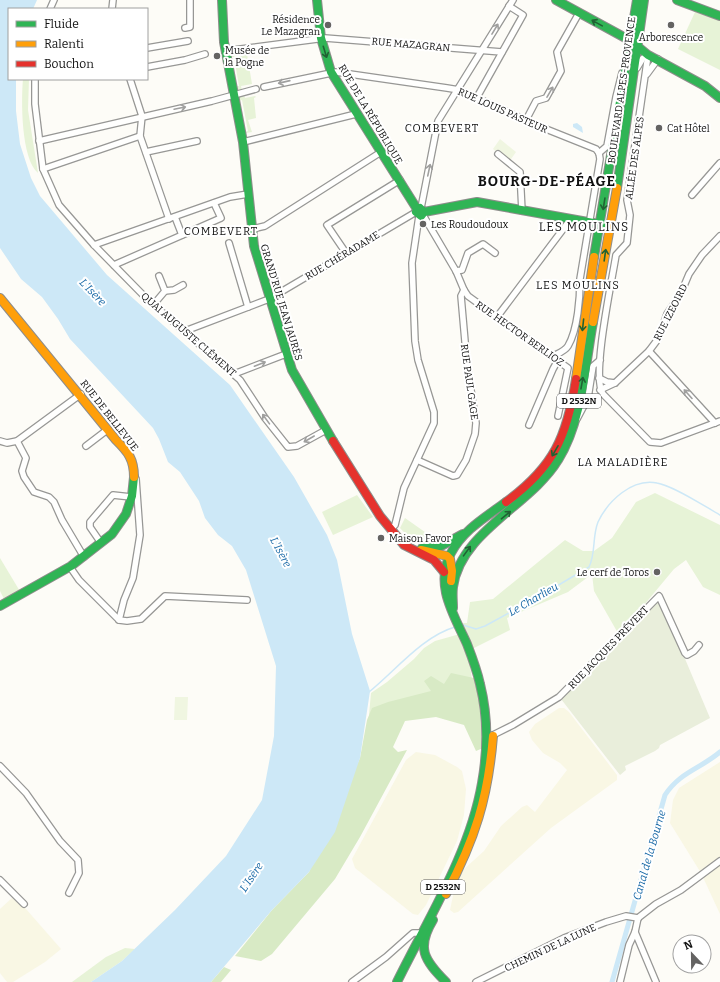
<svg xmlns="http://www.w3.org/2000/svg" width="720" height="982" font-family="Bitter,serif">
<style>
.farmland{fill:#f9f7e4}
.green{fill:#e7f3d7}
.forest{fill:#d8eac5}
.cemetery{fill:#e9eedb}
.pitch{fill:#f0f6e1}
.water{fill:#cde8f7}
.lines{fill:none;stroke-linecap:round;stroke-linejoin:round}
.stream{stroke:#cde8f7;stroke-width:1.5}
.canal{stroke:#cde8f7;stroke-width:5}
.street-casing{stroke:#979795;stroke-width:8}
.fast-casing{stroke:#8e8d8b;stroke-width:10}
.slow-casing{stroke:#8e8d8b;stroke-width:10}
.jam-casing{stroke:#8e8d8b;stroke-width:10}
.street{stroke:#fffffe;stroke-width:5.5}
.fast{stroke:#30b455;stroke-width:8}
.slow{stroke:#ff9f0a;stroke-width:8}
.jam{stroke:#e5322d;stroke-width:8}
.oneway{stroke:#206233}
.oneway2{stroke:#a0a09f}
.poi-dot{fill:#646362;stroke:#fff;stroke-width:1.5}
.labels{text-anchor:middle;stroke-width:4;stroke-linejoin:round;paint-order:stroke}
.shield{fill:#fff;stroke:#585858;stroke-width:1}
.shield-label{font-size:9px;font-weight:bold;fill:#111}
.poi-label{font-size:10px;fill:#111;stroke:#fff;text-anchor:start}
.street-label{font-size:10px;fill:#111;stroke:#fff}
.neighbourhood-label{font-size:11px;letter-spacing:1px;fill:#111;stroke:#fff}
.water-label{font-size:11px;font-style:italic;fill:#1768a6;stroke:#fff}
.quarter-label{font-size:12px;letter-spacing:1px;fill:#111;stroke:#fff}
.district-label{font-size:14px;font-weight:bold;letter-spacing:1px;fill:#111;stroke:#fff}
</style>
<rect width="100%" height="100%" fill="#fdfcf7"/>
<g class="farmland">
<polygon points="559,708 564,708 569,712 617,775 617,780 551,828 458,912 454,913 450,910 455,886 463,870 484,851 501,826 522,807 527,805 535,812 567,770 560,763 543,753 532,740 529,732 535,724"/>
<polygon points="416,752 435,755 457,767 462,771 466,789 464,815 457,841 426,905 418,915 413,914 355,868 352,859 406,760"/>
<polygon points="720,762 720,914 701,873 670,823 673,800 679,788"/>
<polygon points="12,898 26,909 61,949 45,962 13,982 7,982 0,973 0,909"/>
</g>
<g class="green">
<polygon points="695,12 720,21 720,70 678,49"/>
<polygon points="236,52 236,56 247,54 252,84 241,86 242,90 237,91 236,86 239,86 234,57 231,57 230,53"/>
<path d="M23,79H29L28,110L38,173C21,159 21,100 23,79Z"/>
<polygon points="244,95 245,98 255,96 256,97 254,98 256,118 248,120 252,132 246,133 245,132 248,131 242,100 238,101 238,97"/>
<polygon points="655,493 720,525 720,595 703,587 686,560 674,569 619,635 594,591 592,574 568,592 507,618 510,630 468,651 478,722 443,719 426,703 369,715 371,693 387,682 414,659 424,648 435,641 467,632 462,623 467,623 470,602 493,599 565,540 583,551 594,551 612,538 636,502"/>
<polygon points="357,495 373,517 333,535 322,512"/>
<path d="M405,518L439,542L430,545L428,540C415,542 408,537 400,528Z"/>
<polygon points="0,558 21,593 5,601 0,591"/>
<polygon points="125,948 135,949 122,961 91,982 72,982 106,957"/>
</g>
<g class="forest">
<polygon points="451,673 474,678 479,699 483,748 476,751 464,725 436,717 405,721 393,747 398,752 407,750 360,837 335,879 272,954 261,961 235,956 272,910 309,872 360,758 367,720 372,708 388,702 431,691 424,681 431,676 444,684"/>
<polygon points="224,967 231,970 221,982 211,982"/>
</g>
<polygon class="cemetery" points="658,602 661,602 710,718 660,745 659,748 655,751 625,766 626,770 620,775 561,699"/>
<g class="pitch">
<polygon points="500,139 516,152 509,162 493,149"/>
<polygon points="175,697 188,697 187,720 174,720"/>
</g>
<g class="water">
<polygon points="0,0 37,0 33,9 9,9 9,79 16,79 16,111 20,144 31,178 40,196 107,275 230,385 294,477 327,535 337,560 352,634 370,691 360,758 335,832 309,872 272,910 211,982 91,982 122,961 175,910 226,856 262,800 274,736 276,666 246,570 232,546 218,535 205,518 199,501 180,472 168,462 159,439 153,428 70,339 58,319 42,297 21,279 0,248"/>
<polygon points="577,123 582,127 583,133 573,127 573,124"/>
</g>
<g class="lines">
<g class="stream">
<path d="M463,625L476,629L485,626L540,596L589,567C596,553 592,537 598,522C608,501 632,478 657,483C674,486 704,506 720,515"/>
<path d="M369,692C395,671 423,636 455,627"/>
</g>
<path class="canal" d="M612,982L665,795C680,772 700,769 720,752"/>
<defs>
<g id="street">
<polyline points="50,9 54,0"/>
<polyline points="112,9 113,0"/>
<polyline points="185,28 190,27 190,0"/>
<polyline points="147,48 188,41"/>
<polyline points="225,51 325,38 502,52"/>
<path d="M648,55L627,200L630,215L627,243L616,255C612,281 591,377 603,394L650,442L661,443L720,421"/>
<polyline points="147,67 185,60 205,54"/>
<polyline points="637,68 643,58 648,55"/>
<polyline points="647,74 658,59"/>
<polyline points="35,79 35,104 43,169 59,205 94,245 147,299 240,380 265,418 288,447 297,446 326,430"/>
<polyline points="130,79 142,116 140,136 169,219"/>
<polyline points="264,87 336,72 447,88 459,90 541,127 596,149 599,153"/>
<polyline points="476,99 523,15 509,6"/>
<polyline points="526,120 536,101 546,98 561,71 557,52 579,13"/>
<polyline points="39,141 212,101 256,89"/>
<polyline points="243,142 356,114"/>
<polyline points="146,152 197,141"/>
<polyline points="599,153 607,146 616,97 622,73"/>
<polyline points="498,154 520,172 522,211"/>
<polyline points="43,169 140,136"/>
<polyline points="692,195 720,163"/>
<polyline points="421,208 438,121 513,0"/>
<polyline points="423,215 456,271 464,290 468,296 568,368 558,416"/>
<polyline points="175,217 182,235"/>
<polyline points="610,226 628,228"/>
<polyline points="252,229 265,226 381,152"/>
<polyline points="229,243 248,307"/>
<polyline points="94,245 230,197 248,194"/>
<polyline points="346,253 327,225 400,180"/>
<polyline points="114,265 221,218 214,203"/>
<polyline points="456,271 462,270 468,253 483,244 495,253"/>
<polyline points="165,291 174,290 183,285"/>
<polyline points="154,304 165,291 159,276"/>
<polyline points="497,317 570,220"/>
<polyline points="185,331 269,299 416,212"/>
<polyline points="649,351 715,423"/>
<path d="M553,356C559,353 565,351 568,346C578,329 580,297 580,279L600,159L599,153"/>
<polyline points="234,374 286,354"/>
<polyline points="599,378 607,382 615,383"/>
<polyline points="600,390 615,383 649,351 658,339 667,314 681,293 689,274 702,255 720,236"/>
<polyline points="577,419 588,398 593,366 600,360"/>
<polyline points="529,425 553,369 558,360"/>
<polyline points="0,441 7,443 17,441 81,394"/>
<polyline points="17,441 26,458 22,471 24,477 34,492 49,497 54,502 62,520 84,557"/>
<polyline points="86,446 107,430"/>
<polyline points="417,460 453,476 457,475 466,460 475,434 476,423 467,364 461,296 464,290"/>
<polyline points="391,529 395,525 404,488 434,423 434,412 418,360 415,341 412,263 419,216"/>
<polyline points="101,543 90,527 90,522 113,495 131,497"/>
<polyline points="70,567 79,580 119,620 127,621 141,619 165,596 247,600"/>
<polyline points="119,620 124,600 133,578 140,535 136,479"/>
<polyline points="491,736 513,725 559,697 659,596 685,653 687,655 694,651 699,645"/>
<polyline points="0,766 26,793 60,841 78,860 79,873 69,893"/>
<polyline points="0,880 24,904"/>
<polyline points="638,918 656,904 681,890 720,861"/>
<polyline points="635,932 656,982"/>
<polyline points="352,982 386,957 413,933 421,933"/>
<polyline points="476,982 564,938 606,922 626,916 638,918"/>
<polyline points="620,982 629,945 635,932 638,918"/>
</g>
<g id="fast">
<polyline points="222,0 224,42 243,142 254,246 292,370 333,441"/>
<polyline points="317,0 321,38 331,72 417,209"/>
<polyline points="556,0 631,41 648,55 705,86 720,98"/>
<polyline points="677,0 720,16"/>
<polyline points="617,188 644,0"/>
<polyline points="424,212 420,208 416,212 421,216 424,212 477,202 610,226"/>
<polyline points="594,257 637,0"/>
<polyline points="422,548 441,546 463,534"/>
<polyline points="0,606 71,566 112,534 126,514 132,496 134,477"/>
<path d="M453,608C453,601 452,594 453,587C460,532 531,505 558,460C582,422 585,366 593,322"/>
<path d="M433,920C416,948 424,960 446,982"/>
<path d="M397,982C428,919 470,853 482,783C488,750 488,716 480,684C477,670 472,657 467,644C454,615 434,585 451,553C463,530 486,517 506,502"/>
</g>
<g id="slow">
<path d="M0,298L116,440C128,452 134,459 134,477"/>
<polyline points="593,322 617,188"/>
<polyline points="576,379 594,257"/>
<polyline points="421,550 447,556 450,559 452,571 451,581"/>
<path d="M446,894C475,839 488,798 493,736"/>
</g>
<g id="jam">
<polyline points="333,441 380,516 404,545 434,560 444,572"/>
<path d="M506,502C554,467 567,437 576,379"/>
</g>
</defs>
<use href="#street" class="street-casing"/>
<use href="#fast" class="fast-casing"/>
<use href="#slow" class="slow-casing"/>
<use href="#jam" class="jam-casing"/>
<use href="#street" class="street"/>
<use href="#fast" class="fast"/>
<use href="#slow" class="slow"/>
<use href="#jam" class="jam"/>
</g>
<defs><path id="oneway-shaft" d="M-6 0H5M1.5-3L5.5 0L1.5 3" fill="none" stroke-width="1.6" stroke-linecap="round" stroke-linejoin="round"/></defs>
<g class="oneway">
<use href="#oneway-shaft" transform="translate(597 23) rotate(-151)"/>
<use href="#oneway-shaft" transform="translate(325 52) rotate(73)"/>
<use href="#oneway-shaft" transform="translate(604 204) rotate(99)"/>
<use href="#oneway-shaft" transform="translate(605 255) rotate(-82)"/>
<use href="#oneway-shaft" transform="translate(583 325) rotate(96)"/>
<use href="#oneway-shaft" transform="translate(582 383) rotate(-80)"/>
<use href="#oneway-shaft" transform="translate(555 451) rotate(120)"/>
<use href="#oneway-shaft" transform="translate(506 515) rotate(-40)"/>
<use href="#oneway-shaft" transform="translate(467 551) rotate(-54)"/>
</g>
<g class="oneway2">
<use href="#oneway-shaft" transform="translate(495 29) rotate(-59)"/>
<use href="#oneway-shaft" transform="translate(284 82) rotate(167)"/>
<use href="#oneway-shaft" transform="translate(550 92) rotate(-60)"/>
<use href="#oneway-shaft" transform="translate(180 108) rotate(-12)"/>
<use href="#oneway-shaft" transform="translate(429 170) rotate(-78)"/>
<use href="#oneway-shaft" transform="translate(260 364) rotate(-21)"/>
<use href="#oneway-shaft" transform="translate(688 394) rotate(-132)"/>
<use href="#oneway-shaft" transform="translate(266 419) rotate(-126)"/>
<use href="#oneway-shaft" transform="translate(309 439) rotate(150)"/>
</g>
<g class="poi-dot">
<circle cx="328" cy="25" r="4"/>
<circle cx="671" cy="25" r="4"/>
<circle cx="217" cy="56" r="4"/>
<circle cx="659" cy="128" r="4"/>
<circle cx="423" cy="224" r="4"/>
<circle cx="381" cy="538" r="4"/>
<circle cx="657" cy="572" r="4"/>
</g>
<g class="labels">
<g class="shield">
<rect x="557" y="394" width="44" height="14" rx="3"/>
<rect x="421" y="880" width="44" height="14" rx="3"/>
</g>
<g class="shield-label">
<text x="579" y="404">D 2532N</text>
<text x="443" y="890">D 2532N</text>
</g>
<g class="poi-label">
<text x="320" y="23" text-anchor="end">Résidence<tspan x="320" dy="12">Le Mazagran</tspan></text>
<text x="671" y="41" text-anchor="middle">Arborescence</text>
<text x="225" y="54">Musée de<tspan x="225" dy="12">la Pogne</tspan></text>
<text x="667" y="132">Cat Hôtel</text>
<text x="431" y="228">Les Roudoudoux</text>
<text x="389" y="542">Maison Favor</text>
<text x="649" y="576" text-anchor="end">Le cerf de Toros</text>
</g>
<g class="street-label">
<text transform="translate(411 44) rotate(5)" y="4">RUE MAZAGRAN</text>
<text transform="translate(621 90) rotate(-82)" y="4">BOULEVARD ALPES-PROVENCE</text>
<text transform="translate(503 110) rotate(24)" y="4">RUE LOUIS PASTEUR</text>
<text transform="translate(371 114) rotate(59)" y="4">RUE DE LA RÉPUBLIQUE</text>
<text transform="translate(634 158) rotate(-82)" y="4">ALLÉE DES ALPES</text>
<text transform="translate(342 255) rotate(-31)" y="4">RUE CHÉRADAME</text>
<text transform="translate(282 302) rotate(73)" y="4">GRAND'RUE JEAN JAURÈS</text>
<text transform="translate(670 312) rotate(-63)" y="4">RUE IZEOIRD</text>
<text transform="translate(520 333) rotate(35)" y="4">RUE HECTOR BERLIOZ</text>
<text transform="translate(189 334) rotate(41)" y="4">QUAI AUGUSTE CLÉMENT</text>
<text transform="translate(470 382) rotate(82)" y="4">RUE PAUL GAGE</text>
<text transform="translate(110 415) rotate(52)" y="4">RUE DE BELLEVUE</text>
<text transform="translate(608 647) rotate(-46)" y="4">RUE JACQUES PRÉVERT</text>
<text transform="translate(550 947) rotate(-25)" y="4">CHEMIN DE LA LUNE</text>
</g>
<g class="neighbourhood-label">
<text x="442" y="132">COMBEVERT</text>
<text x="221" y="235">COMBEVERT</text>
<text x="578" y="289">LES MOULINS</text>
<text x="623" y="466">LA MALADIÈRE</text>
</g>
<g class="water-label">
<text transform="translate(93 292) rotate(46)" y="4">L'Isère</text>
<text transform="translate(281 552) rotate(62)" y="4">L'Isère</text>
<text transform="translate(533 599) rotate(-30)" y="4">Le Charlieu</text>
<text transform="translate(649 855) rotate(-74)" y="4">Canal de la Bourne</text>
<text transform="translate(251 877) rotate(-56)" y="4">L'Isère</text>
</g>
<g class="quarter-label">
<text x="584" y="231">LES MOULINS</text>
</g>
<g class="district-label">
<text x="547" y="186">BOURG-DE-PÉAGE</text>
</g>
</g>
<rect x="8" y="8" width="140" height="72" fill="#ffffff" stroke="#a0a0a0"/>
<rect x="16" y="21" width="20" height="6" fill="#30b455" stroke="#a0a0a0"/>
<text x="44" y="28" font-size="12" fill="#111111">Fluide</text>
<rect x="16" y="41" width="20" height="6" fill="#ff9f0a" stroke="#a0a0a0"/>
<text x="44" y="48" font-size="12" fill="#111111">Ralenti</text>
<rect x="16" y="61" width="20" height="6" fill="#e5322d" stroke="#a0a0a0"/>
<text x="44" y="68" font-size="12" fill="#111111">Bouchon</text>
<g transform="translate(692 954) rotate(338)"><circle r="19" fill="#ffffff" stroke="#a0a0a0"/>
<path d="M0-3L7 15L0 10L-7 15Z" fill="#646362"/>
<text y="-6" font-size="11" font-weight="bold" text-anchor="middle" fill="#111111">N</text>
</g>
</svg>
